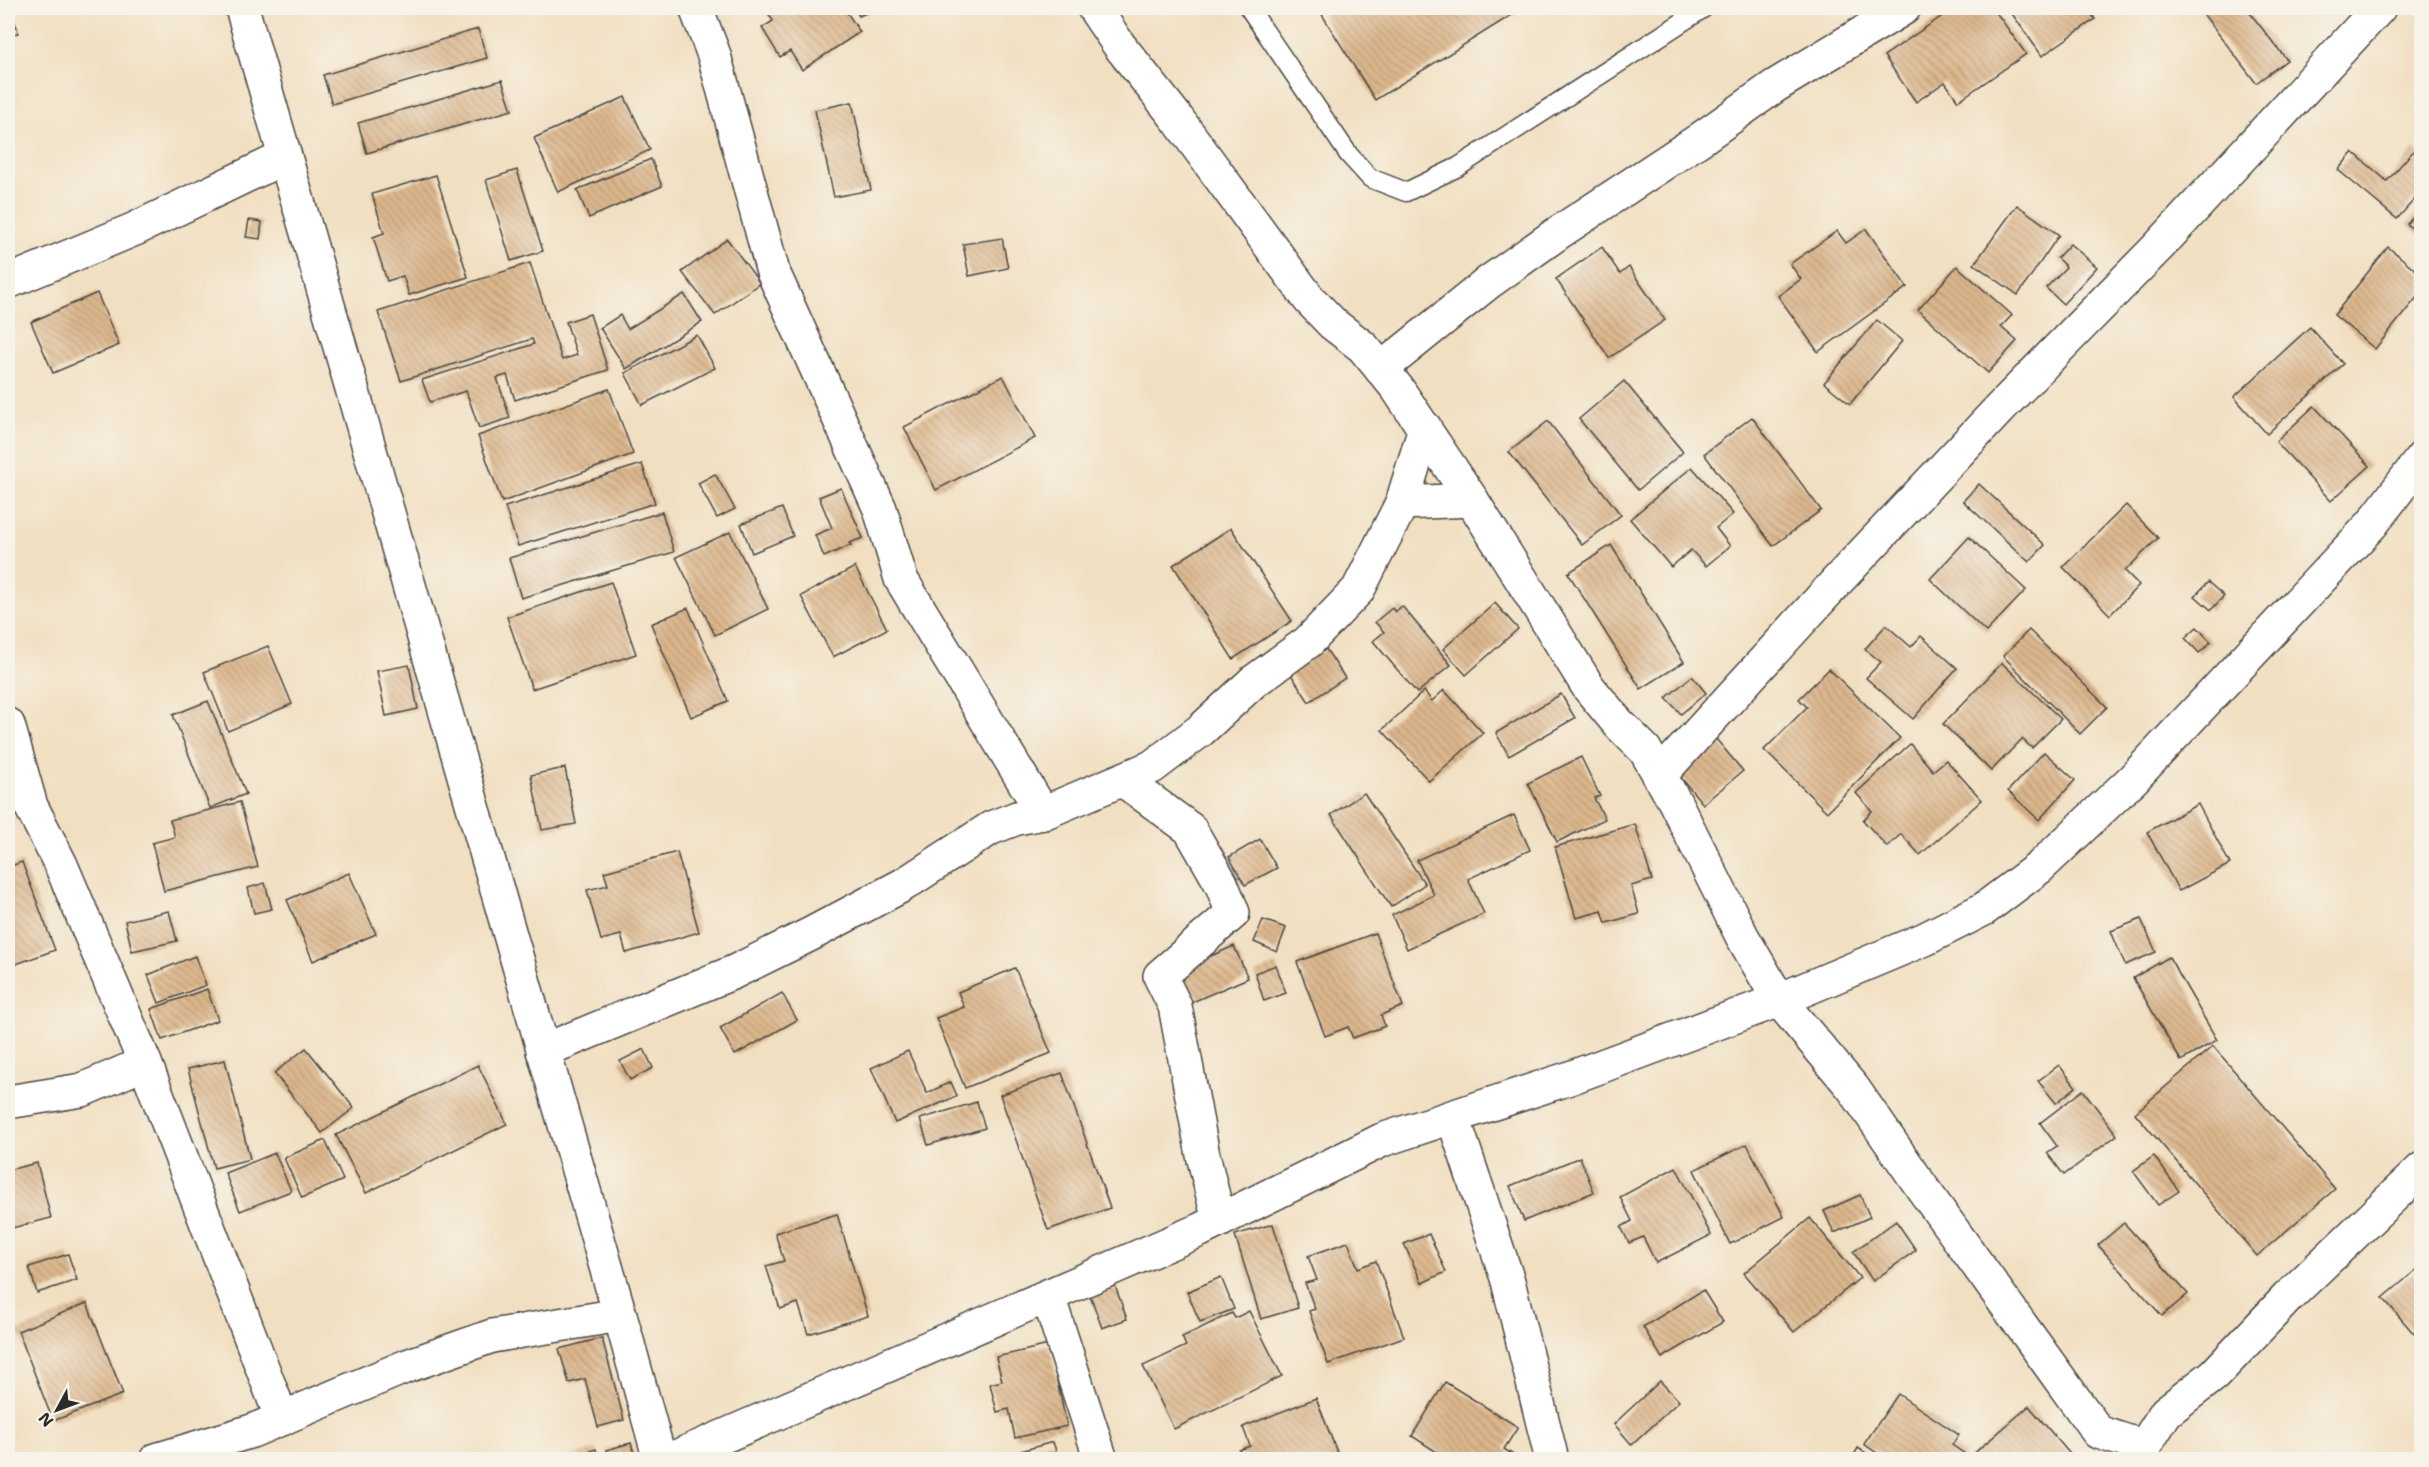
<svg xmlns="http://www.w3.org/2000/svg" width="2429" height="1467" font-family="'Shantell Sans',sans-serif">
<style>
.building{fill:url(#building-back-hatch)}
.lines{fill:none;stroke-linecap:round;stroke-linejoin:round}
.lane-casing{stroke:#494642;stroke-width:21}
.street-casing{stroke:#494642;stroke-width:36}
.lane{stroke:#fff;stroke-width:18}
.street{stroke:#fff;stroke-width:33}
</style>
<defs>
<pattern id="building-back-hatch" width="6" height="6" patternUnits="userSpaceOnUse" patternTransform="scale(1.5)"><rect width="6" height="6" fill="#ddb78d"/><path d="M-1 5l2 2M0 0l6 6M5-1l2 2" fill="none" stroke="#b39573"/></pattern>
</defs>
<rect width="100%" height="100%" fill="#f7f3e8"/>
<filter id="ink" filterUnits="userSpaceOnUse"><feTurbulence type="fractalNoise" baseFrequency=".0167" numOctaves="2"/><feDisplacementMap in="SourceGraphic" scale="12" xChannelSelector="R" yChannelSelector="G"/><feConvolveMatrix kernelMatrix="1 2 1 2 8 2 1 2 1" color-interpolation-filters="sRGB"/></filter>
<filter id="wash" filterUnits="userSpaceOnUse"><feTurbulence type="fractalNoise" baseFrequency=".008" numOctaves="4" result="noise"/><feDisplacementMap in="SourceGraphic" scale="24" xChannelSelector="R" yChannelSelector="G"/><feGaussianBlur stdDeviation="1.35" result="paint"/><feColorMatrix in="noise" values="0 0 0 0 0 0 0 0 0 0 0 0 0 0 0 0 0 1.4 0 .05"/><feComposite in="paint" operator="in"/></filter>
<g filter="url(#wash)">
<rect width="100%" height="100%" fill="#f1dfc1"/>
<g id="blocks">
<g class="building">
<polygon points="8,8 11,8 18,33 8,36"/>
<polygon points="765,8 844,8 860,32 802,70 790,51 780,57 762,28 773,21"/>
<polygon points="855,8 878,8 859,16"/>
<polygon points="1330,8 1523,8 1375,100 1321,13"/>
<polygon points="1954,8 1993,8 2026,54 1958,101 1945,82 1916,102 1884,56"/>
<polygon points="2008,8 2087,8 2095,19 2042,56"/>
<polygon points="2205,8 2246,8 2287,60 2256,83 2201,11"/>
<polygon points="478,29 487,58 332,104 323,75"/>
<polygon points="502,80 512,110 367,153 358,123"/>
<polygon points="625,97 650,150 558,192 534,138"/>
<polygon points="852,102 871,190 834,197 815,110"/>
<polygon points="2415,149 2422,155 2422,191 2397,219 2338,170 2353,152 2387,181"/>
<polygon points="651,159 662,186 589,218 577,190"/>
<polygon points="517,170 543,251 511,261 486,180"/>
<polygon points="436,175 468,277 409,295 403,276 387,281 373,237 384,233 372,194"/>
<polygon points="2017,205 2059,235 2018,295 1974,264"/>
<polygon points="2418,212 2422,215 2422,238 2407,224"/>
<polygon points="249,220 262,222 260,239 246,237"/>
<polygon points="1866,229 1907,287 1818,352 1778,296 1801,279 1790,264 1837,231 1846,243"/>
<polygon points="1002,238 1008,268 969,276 963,244"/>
<polygon points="727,239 760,283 715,315 682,272"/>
<polygon points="2070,244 2097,267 2063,304 2046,288 2066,267 2057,258"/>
<polygon points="1602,247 1620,274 1629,267 1665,320 1609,358 1556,279"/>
<polygon points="2388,247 2422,275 2422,291 2375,349 2334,315"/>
<polygon points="530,263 562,360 577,355 566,322 590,314 608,370 515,400 507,375 497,378 510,418 479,428 466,391 430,402 422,380 534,344 532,339 401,381 378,312"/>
<polygon points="1957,266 2012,315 2001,327 2017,341 1988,373 1918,310"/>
<polygon points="97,293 119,345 53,373 31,322"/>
<polygon points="684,294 702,322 626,369 600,328 620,315 628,329"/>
<polygon points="1877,320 1902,341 1850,404 1824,383"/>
<polygon points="2310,327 2343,364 2267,434 2234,397"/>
<polygon points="697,335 715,368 642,405 625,373"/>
<polygon points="1003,376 1035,438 936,490 904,427"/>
<polygon points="1624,381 1683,452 1638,490 1579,419"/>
<polygon points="609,389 633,454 502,502 478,436"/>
<polygon points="2314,406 2370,466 2331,501 2276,442"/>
<polygon points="1752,417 1821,510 1773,546 1704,454"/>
<polygon points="1548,421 1621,515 1582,545 1509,452"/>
<polygon points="642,464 655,503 518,546 505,507"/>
<polygon points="1692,467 1733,514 1716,528 1730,546 1706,566 1691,550 1671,567 1630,519"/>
<polygon points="715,474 735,509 717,518 698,483"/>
<polygon points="1979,484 2045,545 2029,562 1963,501"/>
<polygon points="841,488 863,538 849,543 851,545 824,557 815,535 832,528 819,497"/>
<polygon points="2126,505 2158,538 2125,571 2139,585 2110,615 2063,567"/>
<polygon points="782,508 793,536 752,553 741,524"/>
<polygon points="662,512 674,552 521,598 509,558"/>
<polygon points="1231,528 1292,621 1233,659 1173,565"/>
<polygon points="730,532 768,609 715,635 676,557"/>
<polygon points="1969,537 2026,590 1986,632 1930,579"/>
<polygon points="1611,545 1684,662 1641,689 1568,573"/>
<polygon points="855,567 887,629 833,657 801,596"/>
<polygon points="611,582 636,654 532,689 507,617"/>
<polygon points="2208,582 2224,596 2211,610 2195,596"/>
<polygon points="1495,603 1518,629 1466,675 1443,649"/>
<polygon points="1402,606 1451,665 1417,693 1373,641 1384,632 1375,622 1392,608 1395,612"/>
<polygon points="688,608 728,701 691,717 651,624"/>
<polygon points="1886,625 1911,647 1921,636 1957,668 1913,719 1866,678 1881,662 1865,649"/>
<polygon points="2197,627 2211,642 2199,653 2185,638"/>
<polygon points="2029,630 2107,707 2080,734 2003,656"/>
<polygon points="268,646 292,704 228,731 204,672"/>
<polygon points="1326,649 1345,678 1309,702 1290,673"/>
<polygon points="2002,663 2061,719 2032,748 2022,739 1991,771 1943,724"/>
<polygon points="409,665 418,709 386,716 377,671"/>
<polygon points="1829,669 1900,738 1827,812 1764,750 1807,707 1799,699"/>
<polygon points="1692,676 1706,693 1681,714 1666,698"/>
<polygon points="1444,690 1483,733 1429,781 1382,730 1424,691 1432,701"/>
<polygon points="1561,694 1575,718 1509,756 1496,733"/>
<polygon points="208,701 246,794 210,808 173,715"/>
<polygon points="1716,739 1743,771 1703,804 1677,773"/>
<polygon points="1910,744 1933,771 1946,760 1982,800 1920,855 1901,834 1887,847 1863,820 1872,811 1856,793"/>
<polygon points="2044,752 2075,780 2039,820 2008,791"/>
<polygon points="1581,757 1600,796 1594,798 1605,819 1557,842 1528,783"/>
<polygon points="565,768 576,824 542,830 531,775"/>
<polygon points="1364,793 1425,884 1391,907 1331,815"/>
<polygon points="240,802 258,867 164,891 152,843 175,837 170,820"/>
<polygon points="2198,804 2230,864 2179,891 2147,832"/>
<polygon points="1514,815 1530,850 1468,879 1484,914 1407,949 1392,915 1434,895 1417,860"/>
<polygon points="1635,824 1652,880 1631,886 1639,914 1606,923 1602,911 1576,918 1555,847"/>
<polygon points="1260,839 1277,868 1245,885 1229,857"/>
<polygon points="677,852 699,932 626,953 621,935 601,940 587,890 608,885 604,872"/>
<polygon points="22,862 55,950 8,967 8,867"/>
<polygon points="349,873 376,934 313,961 287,900"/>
<polygon points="265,883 272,909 254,913 248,888"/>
<polygon points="169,911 177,941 132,951 125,921"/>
<polygon points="2141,919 2156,952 2125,965 2111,931"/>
<polygon points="1263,920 1286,928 1277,952 1254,942"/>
<polygon points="1375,933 1403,1006 1381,1015 1385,1026 1353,1038 1348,1027 1325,1036 1297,962"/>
<polygon points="1234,946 1248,978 1190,1003 1176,971"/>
<polygon points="195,956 206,985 159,1003 148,975"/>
<polygon points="2169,957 2217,1040 2181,1061 2133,978"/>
<polygon points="1276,965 1286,993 1264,1001 1255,973"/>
<polygon points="1015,968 1051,1053 965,1088 936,1018 964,1007 958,992"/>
<polygon points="207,989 218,1020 162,1040 151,1009"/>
<polygon points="782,993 797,1020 735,1055 720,1028"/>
<polygon points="2213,1046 2335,1189 2257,1256 2135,1113"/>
<polygon points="306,1048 354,1108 322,1133 274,1073"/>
<polygon points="644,1049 653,1068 630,1080 620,1061"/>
<polygon points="908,1051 927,1093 951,1082 957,1096 895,1123 871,1068"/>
<polygon points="225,1060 250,1159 214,1168 188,1069"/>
<polygon points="478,1065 507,1124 366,1193 336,1135"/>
<polygon points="2059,1065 2076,1087 2056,1103 2038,1081"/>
<polygon points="1062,1073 1110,1208 1048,1230 1000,1095"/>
<polygon points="2083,1090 2117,1135 2064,1175 2047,1153 2057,1146 2040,1123"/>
<polygon points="977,1102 985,1128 928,1145 920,1119"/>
<polygon points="325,1140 343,1180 302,1198 284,1158"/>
<polygon points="1747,1144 1784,1217 1730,1244 1694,1170"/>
<polygon points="275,1153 291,1191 240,1211 225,1173"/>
<polygon points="2154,1156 2179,1191 2158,1205 2133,1171"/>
<polygon points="1580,1157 1594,1192 1524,1221 1510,1186"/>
<polygon points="37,1163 51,1218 8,1229 8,1170"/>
<polygon points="1676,1167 1711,1235 1656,1263 1643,1237 1629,1243 1621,1227 1632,1221 1620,1197"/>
<polygon points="1860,1195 1870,1217 1834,1233 1824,1211"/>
<polygon points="837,1214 868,1316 808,1334 798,1303 780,1309 766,1266 784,1261 775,1233"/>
<polygon points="1810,1218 1860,1278 1794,1332 1744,1273"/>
<polygon points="1896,1221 1916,1250 1873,1281 1853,1252"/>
<polygon points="2124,1223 2188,1294 2162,1316 2098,1245"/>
<polygon points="1273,1224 1298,1308 1261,1319 1235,1235"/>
<polygon points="1429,1234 1446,1272 1422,1283 1404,1244"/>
<polygon points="1348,1242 1358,1268 1376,1261 1404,1337 1328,1364 1309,1311 1315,1309 1305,1283 1317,1280 1308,1256"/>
<polygon points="68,1254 77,1280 37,1293 29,1267"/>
<polygon points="2422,1265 2422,1343 2383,1298"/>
<polygon points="1221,1277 1234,1309 1200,1322 1187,1292"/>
<polygon points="1114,1283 1127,1319 1102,1328 1089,1292"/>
<polygon points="1703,1290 1723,1322 1662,1358 1643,1327"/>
<polygon points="87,1303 123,1394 53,1421 18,1331"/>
<polygon points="1249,1311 1282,1376 1174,1429 1143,1366 1186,1346 1182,1337 1232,1313 1235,1318"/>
<polygon points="602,1338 624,1420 598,1427 585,1379 569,1383 559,1349"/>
<polygon points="1049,1345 1067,1426 1015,1438 1009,1409 997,1412 990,1384 1002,1381 996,1357"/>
<polygon points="1660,1381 1679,1401 1632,1445 1614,1424"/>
<polygon points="1445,1382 1518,1427 1504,1449 1521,1460 1449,1460 1412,1436"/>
<polygon points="1898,1394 1959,1435 1952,1445 1965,1454 1961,1460 1887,1460 1864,1444"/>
<polygon points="1316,1398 1340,1460 1243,1460 1239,1450 1250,1446 1243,1427"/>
<polygon points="2029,1406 2075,1460 1972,1460 1970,1457"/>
<polygon points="1053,1442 1059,1460 992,1460 992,1459"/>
<polygon points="631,1443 636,1460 609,1460 606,1450"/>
<polygon points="1858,1448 1877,1460 1851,1460"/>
<polygon points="596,1449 599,1460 563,1460 563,1459"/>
</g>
</g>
</g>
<g filter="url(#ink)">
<use href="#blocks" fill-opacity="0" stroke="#494642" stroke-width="1.5"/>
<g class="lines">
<defs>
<polyline id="lane" points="1249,8 1349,155 1370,178 1406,192 1458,167 1704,8"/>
<g id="street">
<polyline points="242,8 620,1315 660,1460"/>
<polyline points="696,8 714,55 773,272 880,509 901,579 1043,813"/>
<polyline points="1094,8 1119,45 1176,117 1309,299 1333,324 1363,347 1397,388 1472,500 1589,688 1618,723 1645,750 1675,802 1742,936 1779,1000 1853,1088 1923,1189 2098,1432 2144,1447"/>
<polyline points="8,282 135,229 285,157"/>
<polyline points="1381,369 1489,282 1558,233 1699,140 1775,86 1904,8"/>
<polyline points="1402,503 1472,500"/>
<polyline points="8,725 31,806 61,865 145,1063 282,1419"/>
<polyline points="1659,776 1839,579 2003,405 2158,247 2379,8"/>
<polyline points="1123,780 1190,829 1221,883 1233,913 1160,976 1175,1006 1203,1155 1219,1221"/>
<polyline points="543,1051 734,972 811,934 903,885 991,828 1017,818 1043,813 1152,767 1201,730 1253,682 1308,642 1358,590 1402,503 1425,428"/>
<polyline points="8,1102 82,1090 145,1063"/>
<polyline points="1453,1117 1508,1281 1552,1460"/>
<polyline points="1048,1296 1101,1460"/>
<polyline points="156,1460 252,1431 407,1366 492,1336 620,1315"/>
<polyline points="669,1460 1200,1230 1382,1140 1567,1079 1779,1000 1925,939 1984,909 2040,867 2133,779 2372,524 2422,458"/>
<polyline points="2142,1460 2144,1447 2166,1412 2214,1375 2288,1297 2422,1169"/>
</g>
</defs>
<use href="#lane" class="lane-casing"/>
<use href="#street" class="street-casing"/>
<use href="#lane" class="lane"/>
<use href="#street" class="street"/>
</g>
</g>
<rect width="2429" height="1467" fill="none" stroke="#f7f3e8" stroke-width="30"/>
<g transform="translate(57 1410) rotate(229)" stroke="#f7f3e8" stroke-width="4.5" paint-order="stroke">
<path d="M0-4.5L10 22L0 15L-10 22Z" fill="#2b2b2b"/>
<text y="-9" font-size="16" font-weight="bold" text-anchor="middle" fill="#2b2b2b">N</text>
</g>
</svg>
